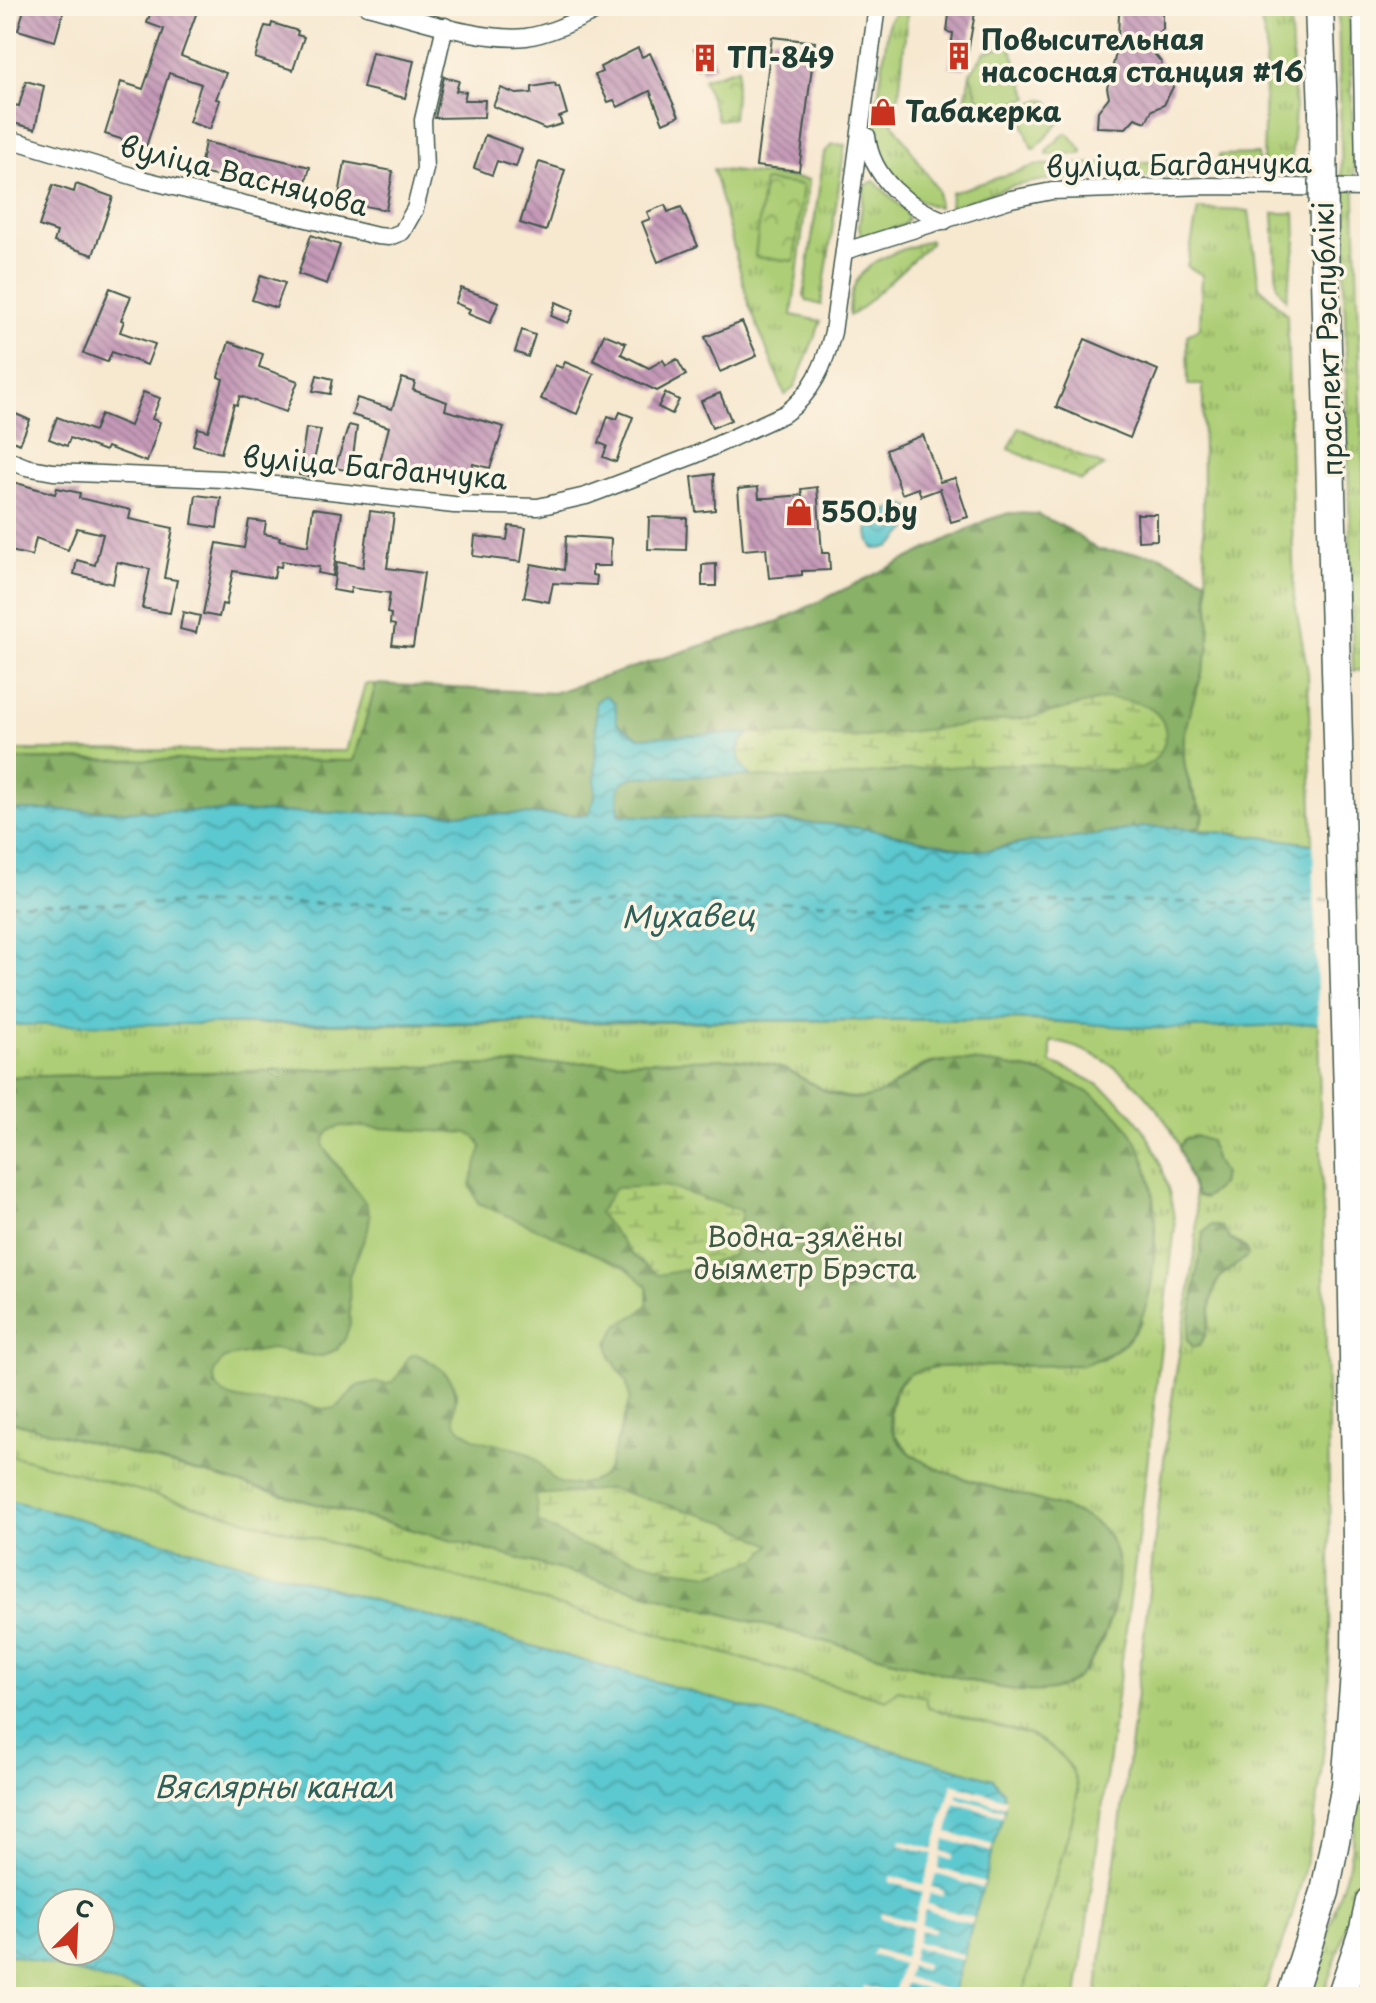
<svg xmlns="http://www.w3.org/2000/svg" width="1376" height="2003" font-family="'Playpen Sans',sans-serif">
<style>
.grass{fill:url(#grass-tufts);stroke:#668655;stroke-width:2}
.forest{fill:url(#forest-firs);stroke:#54774e;stroke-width:2;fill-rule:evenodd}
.wetland{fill:url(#wetland-marsh);stroke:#668655;stroke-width:2}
.park{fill:url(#park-crowns);stroke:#668655;stroke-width:2}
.garden{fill:#adce76;stroke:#668655;stroke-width:2;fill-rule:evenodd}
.water{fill:url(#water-waves);stroke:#3d8282;stroke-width:2;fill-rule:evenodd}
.pier{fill:#f7e8d0}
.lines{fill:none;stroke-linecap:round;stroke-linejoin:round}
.ferry{stroke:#2e605b;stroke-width:2;stroke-dasharray:10 8;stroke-linecap:butt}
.building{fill:url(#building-back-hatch)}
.street-casing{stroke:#3f574b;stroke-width:19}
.highway-casing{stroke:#3f574b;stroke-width:31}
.street{stroke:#fff;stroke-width:16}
.highway{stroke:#fff;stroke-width:28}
.highway-bridge-casing{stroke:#3f574b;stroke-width:31;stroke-linecap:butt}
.highway-bridge{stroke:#fff;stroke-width:28}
.labels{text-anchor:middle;stroke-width:7;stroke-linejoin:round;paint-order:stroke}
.poi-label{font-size:28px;font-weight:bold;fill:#1f3d34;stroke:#fcf5e5;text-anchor:start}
.street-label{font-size:28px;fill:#1f3d34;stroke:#fcf5e5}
.park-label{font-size:28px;fill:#3b5a41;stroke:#fcf5e5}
.water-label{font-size:30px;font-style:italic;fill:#2e605b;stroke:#fcf5e5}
</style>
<defs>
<pattern id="grass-tufts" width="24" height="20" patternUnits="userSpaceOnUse" patternTransform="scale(2)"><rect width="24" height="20" fill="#adce76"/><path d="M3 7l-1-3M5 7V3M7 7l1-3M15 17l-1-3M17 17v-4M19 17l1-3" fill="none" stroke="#8ca862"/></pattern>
<pattern id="forest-firs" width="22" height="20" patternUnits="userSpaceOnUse" patternTransform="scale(2)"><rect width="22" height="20" fill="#8ab167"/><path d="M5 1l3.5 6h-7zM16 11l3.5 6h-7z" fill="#709156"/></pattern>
<pattern id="wetland-marsh" width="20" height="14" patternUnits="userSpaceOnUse" patternTransform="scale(2)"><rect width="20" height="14" fill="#adce76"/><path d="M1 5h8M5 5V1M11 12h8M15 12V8" fill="none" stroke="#8ca862"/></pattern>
<pattern id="park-crowns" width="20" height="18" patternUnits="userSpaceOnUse" patternTransform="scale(2)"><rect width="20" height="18" fill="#adce76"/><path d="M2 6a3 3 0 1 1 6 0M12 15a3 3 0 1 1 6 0" fill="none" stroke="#8ca862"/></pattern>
<pattern id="water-waves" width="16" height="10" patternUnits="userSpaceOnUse" patternTransform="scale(2)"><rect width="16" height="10" fill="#5bc8cf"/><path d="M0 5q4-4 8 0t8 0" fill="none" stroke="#4ba4a9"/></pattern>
<pattern id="building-back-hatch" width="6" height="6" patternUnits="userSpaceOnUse" patternTransform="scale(2)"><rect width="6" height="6" fill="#c499b7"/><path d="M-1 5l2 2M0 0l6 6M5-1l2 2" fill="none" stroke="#9f7e96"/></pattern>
</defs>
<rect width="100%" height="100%" fill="#fcf5e5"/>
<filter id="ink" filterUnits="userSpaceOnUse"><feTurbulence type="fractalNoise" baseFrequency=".0125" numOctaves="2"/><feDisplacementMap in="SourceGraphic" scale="16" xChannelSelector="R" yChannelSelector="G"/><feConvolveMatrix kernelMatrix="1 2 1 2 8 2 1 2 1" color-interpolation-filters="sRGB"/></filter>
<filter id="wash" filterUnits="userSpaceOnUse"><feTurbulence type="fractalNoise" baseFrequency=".006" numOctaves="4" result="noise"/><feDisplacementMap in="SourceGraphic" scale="32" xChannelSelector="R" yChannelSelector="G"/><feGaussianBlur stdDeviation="1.8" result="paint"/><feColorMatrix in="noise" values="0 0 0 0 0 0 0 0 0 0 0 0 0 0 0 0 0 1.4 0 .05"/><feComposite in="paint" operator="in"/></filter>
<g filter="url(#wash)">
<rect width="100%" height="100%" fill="#f7e8d0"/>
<g class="grass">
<polygon points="900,6 908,6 899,96 892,105 877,104 889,21"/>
<polygon points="1257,6 1288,6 1290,11 1295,110 1291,164 1263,165 1266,42"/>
<polygon points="1338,6 1349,6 1364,492 1366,670 1353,671"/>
<polygon points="970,74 984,114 968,119 963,113"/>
<polygon points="1042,99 1049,102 1059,123 1036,148 1032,149 1018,109"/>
<path d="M874,117L890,118L938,191V207C913,203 886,174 878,150C875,139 874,128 874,117Z"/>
<polygon points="1065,133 1069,134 1082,150 1082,154 1047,155 1048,149"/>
<polygon points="833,144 845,145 821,305 807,301 804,295 824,153"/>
<polygon points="1258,154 1259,172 1219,173 1219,155"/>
<polygon points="1189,161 1181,172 1168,176 1044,180 1013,186 950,207 951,193 1037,165"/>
<polygon points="713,169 809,180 792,315 821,321 794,388 785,395 749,305"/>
<polygon points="874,181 905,210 908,219 904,225 865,237 861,235 859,226 865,186"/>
<path d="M1198,209L1249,211L1259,286L1287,315L1294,597L1308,673L1313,844L1194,829L1203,821C1199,797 1184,781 1183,752C1180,710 1207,675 1209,634C1211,604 1206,573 1204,543C1202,490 1203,437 1203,385H1188L1187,335L1200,328L1202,275L1187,266Z"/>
<polygon points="1273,213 1295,213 1296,242 1286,300 1277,286"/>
<path d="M930,240L931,243L859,310L849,316C848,262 887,256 930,240Z"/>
<polygon points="365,684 376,684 354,761 6,759 6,750 346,751"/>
<path d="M1014,1019L1148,1028L1318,1022C1322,1158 1325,1294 1328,1429C1331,1618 1343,1821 1261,1997H1096C1109,1903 1123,1809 1134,1716C1147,1618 1156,1519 1169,1421C1174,1382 1181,1342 1188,1302C1193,1267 1200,1230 1194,1194C1181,1121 1126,1054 1051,1041V1063C1132,1090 1165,1144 1175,1226L1142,1509L1077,1997H1022L1072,1820L1078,1791L1044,1742L1029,1735L928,1708L925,1697L898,1690L887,1700L503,1590L6,1454V1420L986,1685L1085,1672L1102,1642L1114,1607L1072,1511L934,1469L912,1455L895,1435L890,1412L896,1387L912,1372L935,1367L1103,1359L1126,1343L1142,1321L1045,1073C1016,1067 950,1054 924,1065C901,1075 887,1098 860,1098C829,1098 813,1082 787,1070C770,1063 751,1061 733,1059L6,1077V1025L28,1024H431Z"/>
<polygon points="1364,1225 1370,1225 1370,1406"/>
<path d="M1370,1646C1370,1700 1374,1758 1370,1812C1365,1872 1343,1941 1322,1997H1307L1349,1864L1361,1788Z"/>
</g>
<g class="forest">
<path d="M1009,513L1037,514L1068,529L1098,550L1159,555L1206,579C1208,604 1212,630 1207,654C1196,706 1172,731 1190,787C1193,798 1200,806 1204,815L1200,826L1194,829L1144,827L1076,838L1010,845L990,850H968L868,829L788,821L588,815L6,810V759L354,761L376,684L553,693L779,621L987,520Z"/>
<path d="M733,1059C751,1061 769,1063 786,1070C813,1082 833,1103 864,1098C894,1094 911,1066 940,1062C962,1058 1002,1064 1024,1069C1140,1093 1165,1169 1152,1278C1146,1325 1128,1351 1082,1365L935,1367C920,1370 902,1373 895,1390C852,1493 1072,1482 1108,1535C1132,1572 1110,1628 1090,1662C1068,1701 1024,1693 986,1685L6,1420V1077ZM342,1126L468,1133L480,1142L470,1185L478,1203L625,1267L647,1286L649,1299C631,1315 596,1334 613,1361C619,1370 626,1377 628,1388C632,1408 612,1457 603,1476L575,1485L529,1454L454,1413C459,1380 446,1368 416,1354L408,1356L403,1369L372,1383L357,1386L342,1403L321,1409L301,1404L235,1398L215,1386L214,1372L225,1358L271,1349L321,1357L336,1350L345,1339L350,1324L349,1276L368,1230L370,1216L365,1202L327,1153Z"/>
<polygon points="1195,1136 1210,1141 1216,1162 1223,1173 1221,1185 1205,1198 1197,1196 1194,1191 1179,1148 1184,1139"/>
<path d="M1211,1225L1222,1227L1229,1238L1246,1248L1248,1255C1238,1268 1222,1269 1216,1285C1207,1305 1213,1327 1199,1346L1193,1347L1187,1340L1203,1233Z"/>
</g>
<g class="wetland">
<path d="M1107,698C1123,700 1145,701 1158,715C1176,736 1159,766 1134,769C1094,773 1052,763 1012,764C969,765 926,768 884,772C860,774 835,779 811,779C791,780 770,777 750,776C736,761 733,746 750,733L865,737L1033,717Z"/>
<polygon points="665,1186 742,1211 733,1255 691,1269 658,1275 632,1255 599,1213 615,1188"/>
<polygon points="612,1489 726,1522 771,1545 758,1559 711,1574 672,1569 579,1544 538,1522 536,1495"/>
</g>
<g class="park">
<polygon points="738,68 733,118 718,120 703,79"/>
<polygon points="764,181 803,185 794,261 755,257"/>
<polygon points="1019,428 1104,466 1081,481 1009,449"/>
</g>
<g class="garden">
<polygon points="1010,45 1029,98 984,114 970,74 985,52"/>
<path d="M342,1126L468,1133L475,1137L482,1147L470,1185L478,1203L625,1267L647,1286V1305L638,1314L619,1324L608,1343L611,1358L626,1381L630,1398L609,1467C603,1477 596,1481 584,1483C544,1493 551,1462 523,1451C503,1443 475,1445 459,1427C449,1417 457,1404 456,1392C454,1375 430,1360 416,1354L408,1357C387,1401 392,1374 357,1386C348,1393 342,1408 329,1409C319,1410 308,1404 298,1403C273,1401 211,1409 214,1372L224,1358L271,1349L321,1357L336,1350L345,1339L350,1324L349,1276L368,1230L370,1216L365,1202L324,1147C323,1135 330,1128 342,1126Z"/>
<path d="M6,1454L503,1590L886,1700L898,1690L926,1697L928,1708L1029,1735C1052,1745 1078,1765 1077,1793C1077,1802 1074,1811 1072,1820L1022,1997H6ZM52,1903H100V1951H52Z"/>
</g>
<g class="water">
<path d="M902,504L911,507L913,525C895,537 901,548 874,549C857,521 879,513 902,504Z"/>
<path d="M605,695L615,703L617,723L639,737L750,733C733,746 736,761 750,776L633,777L623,782L618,792L619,815L827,824L868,829L968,850H990L1030,842L1076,838L1144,827H1169L1278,839L1360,852L1370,1021C1296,1023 1222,1030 1149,1028C1104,1027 1059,1020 1014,1019L6,1025V810L588,815L595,797L596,702Z"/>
<path d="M6,1499L321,1585L993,1779L1003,1791L1005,1807L952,1997H166L6,1953ZM52,1903H100V1951H52Z"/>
</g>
<g class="pier">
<polygon points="1313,840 1360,848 1370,845 1370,1025 1318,1026"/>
<polygon points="952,1784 1006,1799 1005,1807 957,1794 957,1798 1004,1810 1003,1816 955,1804 948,1832 994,1845 992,1852 945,1839 942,1851 953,1854 952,1860 941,1857 938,1868 984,1882 982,1888 936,1874 932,1887 944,1891 942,1896 930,1893 927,1904 974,1918 972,1924 925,1910 921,1924 935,1928 934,1933 920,1930 917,1942 964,1955 962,1960 915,1947 912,1960 926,1964 925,1970 910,1966 907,1977 953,1992 952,1997 906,1983 902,1997 881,1997 863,1992 864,1986 894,1994 902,1964 872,1955 874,1949 904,1958 912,1928 880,1918 882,1913 914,1922 922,1892 889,1882 891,1876 924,1885 933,1854 900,1845 901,1840 934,1849"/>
</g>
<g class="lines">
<g class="ferry">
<polyline points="1355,899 1370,898"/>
<polyline points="6,904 1266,902 1329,900"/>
</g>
</g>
<g id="blocks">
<g class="building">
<polygon points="25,6 65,6 55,41 18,30"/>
<polygon points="153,6 199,6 181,56 226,73 216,99 220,100 210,129 189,122 201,84 169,73 146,147 105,134 121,82 143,89 164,29 147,23"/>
<polygon points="950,6 976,7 965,69 949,67 953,33 947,32"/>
<polygon points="1128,6 1163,6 1163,29 1148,46 1161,62 1162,67 1169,70 1173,87 1164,105 1152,110 1146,122 1135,118 1126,128 1097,127 1098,111 1109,97 1107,88 1120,38 1118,38 1119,14"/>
<polygon points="272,23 298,31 297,35 304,37 293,70 255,58 265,26 271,27"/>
<polygon points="772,37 815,42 799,171 756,166"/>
<polygon points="707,44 716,66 702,72 694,49"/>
<polygon points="638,48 642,57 650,53 679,116 663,123 650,91 618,107 614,100 608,102 595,75 602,72 600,67"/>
<polygon points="372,52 414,61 405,98 363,88"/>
<polygon points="444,77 459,81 456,91 466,92 464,100 485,100 484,117 435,118"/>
<polygon points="26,81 44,86 35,129 10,122 14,105 19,106"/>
<polygon points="555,83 556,87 559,86 567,114 559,117 562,124 545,129 493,106 501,88 516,94 532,93 532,87"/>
<polygon points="485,135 522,149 516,167 497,161 492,175 474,168"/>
<polygon points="205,142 310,167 302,196 244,181 199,173"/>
<polygon points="345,162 393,171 386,210 338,201"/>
<polygon points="539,162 565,170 546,231 520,223"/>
<polygon points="76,184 113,197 93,255 54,242 57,232 39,226 53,185 74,192"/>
<polygon points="665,205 668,212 681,207 698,246 658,262 642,222 650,219 647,212"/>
<polygon points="311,235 340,245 327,284 298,274"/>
<polygon points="261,275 285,283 276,308 252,300"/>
<polygon points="110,288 131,296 121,320 124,321 120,332 155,344 147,365 112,352 107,362 83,353"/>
<polygon points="461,288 499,302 490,323 468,314 470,309 455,303"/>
<polygon points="556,302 574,310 568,323 551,316"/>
<polygon points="742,322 757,356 720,372 705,337"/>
<polygon points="522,330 535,335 528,357 515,352"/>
<polygon points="604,334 626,343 621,354 649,368 663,360 666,365 677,359 686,375 657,391 593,360"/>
<polygon points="1085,339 1158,370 1130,438 1056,407"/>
<polygon points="229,342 263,354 259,367 298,381 286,412 240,396 237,405 234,404 221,453 193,445 198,428 208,431 223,379 218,377"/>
<polygon points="565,362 594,374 577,414 541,399 555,365 562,368"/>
<polygon points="317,375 333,379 330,394 313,391"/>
<polygon points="402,378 415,382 413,390 447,402 445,410 504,427 490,468 473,464 468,485 380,462 389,427 352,415 357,398 392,409"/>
<polygon points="143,392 160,398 152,419 160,422 147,462 107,447 105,451 70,438 67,446 49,439 57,417 94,431 101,414 130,426"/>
<polygon points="665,393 679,400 672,414 658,407"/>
<polygon points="720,393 731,420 712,428 701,401"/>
<polygon points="6,410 30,420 20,444 6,438"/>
<polygon points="620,412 633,417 616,462 603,457 607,446 599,443 608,416 617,419"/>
<polygon points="349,425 357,427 351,471 335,468"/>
<polygon points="306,428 321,430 310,477 299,475"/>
<polygon points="923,435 940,482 955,478 968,517 951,522 940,489 921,496 918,488 902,494 886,450"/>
<polygon points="714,474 715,510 696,512 692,477"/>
<polygon points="6,480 55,494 57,488 80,493 79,498 131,510 129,519 173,528 164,578 177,580 170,613 142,608 150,569 117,562 113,584 74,574 77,560 95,565 103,534 77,528 68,550 36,538 32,556 6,550"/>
<polygon points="758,487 759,498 769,498 802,495 801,489 817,487 822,553 829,553 830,570 802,571 802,575 769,578 766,548 743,550 738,489"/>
<polygon points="196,495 221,498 217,528 192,524"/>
<polygon points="313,508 342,512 333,576 318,573 319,567 282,561 281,567 276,566 274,578 233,571 226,605 222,604 219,617 203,614 217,543 244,548 249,520 266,522 264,534 280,537 279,540 308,546"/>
<polygon points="370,511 394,514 387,568 424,573 413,647 392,645 395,625 390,624 391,614 387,613 390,593 351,588 350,593 333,590 337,562 363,567"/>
<polygon points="1137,514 1157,514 1157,540 1138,541"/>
<polygon points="649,517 687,518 686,550 648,549"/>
<polygon points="509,526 526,528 521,562 473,556 475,536 507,540"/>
<polygon points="566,536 611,539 610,566 592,566 592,575 597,576 596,585 553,583 549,602 524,597 531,564 564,570"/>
<polygon points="716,564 716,586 702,586 702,565"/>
<polygon points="183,612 200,616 196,633 180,629"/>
</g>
</g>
</g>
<g filter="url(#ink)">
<use href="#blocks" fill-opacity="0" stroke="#3f574b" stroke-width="2"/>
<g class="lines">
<defs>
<g id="street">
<path d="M367,6C412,17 481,42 526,37C554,33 582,17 607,6"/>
<path d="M867,136C871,178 908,207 945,221"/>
<polyline points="6,138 145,180 377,236 389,237 402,232 415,209 425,169 423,120 445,26"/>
<polyline points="845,251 1011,199 1052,191 1207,186 1370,188"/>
<path d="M6,459L26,467L53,472L223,479L454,505L538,507L586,496L695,455L784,414C812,395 825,364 833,332L877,6"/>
</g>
<g id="highway">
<polyline points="1319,6 1323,111"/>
<polyline points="1367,6 1370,174"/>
<polyline points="1291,1997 1325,1892 1346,1785 1356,1662 1357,1540 1352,1237 1324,242"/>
<polyline points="1341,1997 1364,1929 1370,1901"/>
</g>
</defs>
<use href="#street" class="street-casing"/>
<use href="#highway" class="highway-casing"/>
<use href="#street" class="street"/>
<use href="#highway" class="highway"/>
<defs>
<polyline id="highway-bridge" points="1323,111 1324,242"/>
</defs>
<use href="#highway-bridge" class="highway-bridge-casing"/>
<use href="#highway-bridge" class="highway-bridge"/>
</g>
</g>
<defs>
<symbol id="building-bare" viewBox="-9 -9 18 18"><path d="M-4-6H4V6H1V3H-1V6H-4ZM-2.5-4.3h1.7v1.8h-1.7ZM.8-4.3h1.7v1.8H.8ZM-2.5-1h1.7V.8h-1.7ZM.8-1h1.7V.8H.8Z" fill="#c8321e" stroke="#fcf5e5" stroke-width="2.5" paint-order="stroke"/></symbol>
<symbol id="shop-bare" viewBox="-9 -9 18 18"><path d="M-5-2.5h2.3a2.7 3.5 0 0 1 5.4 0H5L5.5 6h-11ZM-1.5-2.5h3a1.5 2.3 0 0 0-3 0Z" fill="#c8321e" stroke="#fcf5e5" stroke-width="2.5" paint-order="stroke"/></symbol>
</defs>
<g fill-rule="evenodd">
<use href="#building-bare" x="939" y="36" width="40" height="40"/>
<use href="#building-bare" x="685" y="38" width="40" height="40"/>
<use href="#shop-bare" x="863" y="92" width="40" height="40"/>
<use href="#shop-bare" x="779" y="492" width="40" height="40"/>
</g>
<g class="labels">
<g class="poi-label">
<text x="981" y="50">Повысительная<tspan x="981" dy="32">насосная станция #16</tspan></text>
<text x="727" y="68">ТП-849</text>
<text x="905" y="122">Табакерка</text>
<text x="821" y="522">550.by</text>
</g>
<g class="street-label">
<text transform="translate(1179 165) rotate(-1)" y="10">вуліца Багданчука</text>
<text transform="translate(244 176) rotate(14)" y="10">вуліца Васняцова</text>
<text transform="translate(1328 339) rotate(-92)" y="10">праспект Рэспублікі</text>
<text transform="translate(375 468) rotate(5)" y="10">вуліца Багданчука</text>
</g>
<g class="park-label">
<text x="805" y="1247">Водна-зялёны<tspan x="805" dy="32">дыяметр Брэста</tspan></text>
</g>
<g class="water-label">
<text transform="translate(688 917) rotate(-1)" y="10">Мухавец</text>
<text x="274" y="1798">Вяслярны канал</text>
</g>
</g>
<rect width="1376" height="2003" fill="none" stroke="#fcf5e5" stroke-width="32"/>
<g transform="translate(76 1927) rotate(24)"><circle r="38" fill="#fcf5e5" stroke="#a4ab9e" stroke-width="2"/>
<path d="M0-6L14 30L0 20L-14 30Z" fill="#c8321e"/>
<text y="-12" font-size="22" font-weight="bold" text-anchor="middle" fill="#1f3d34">С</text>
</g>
</svg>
